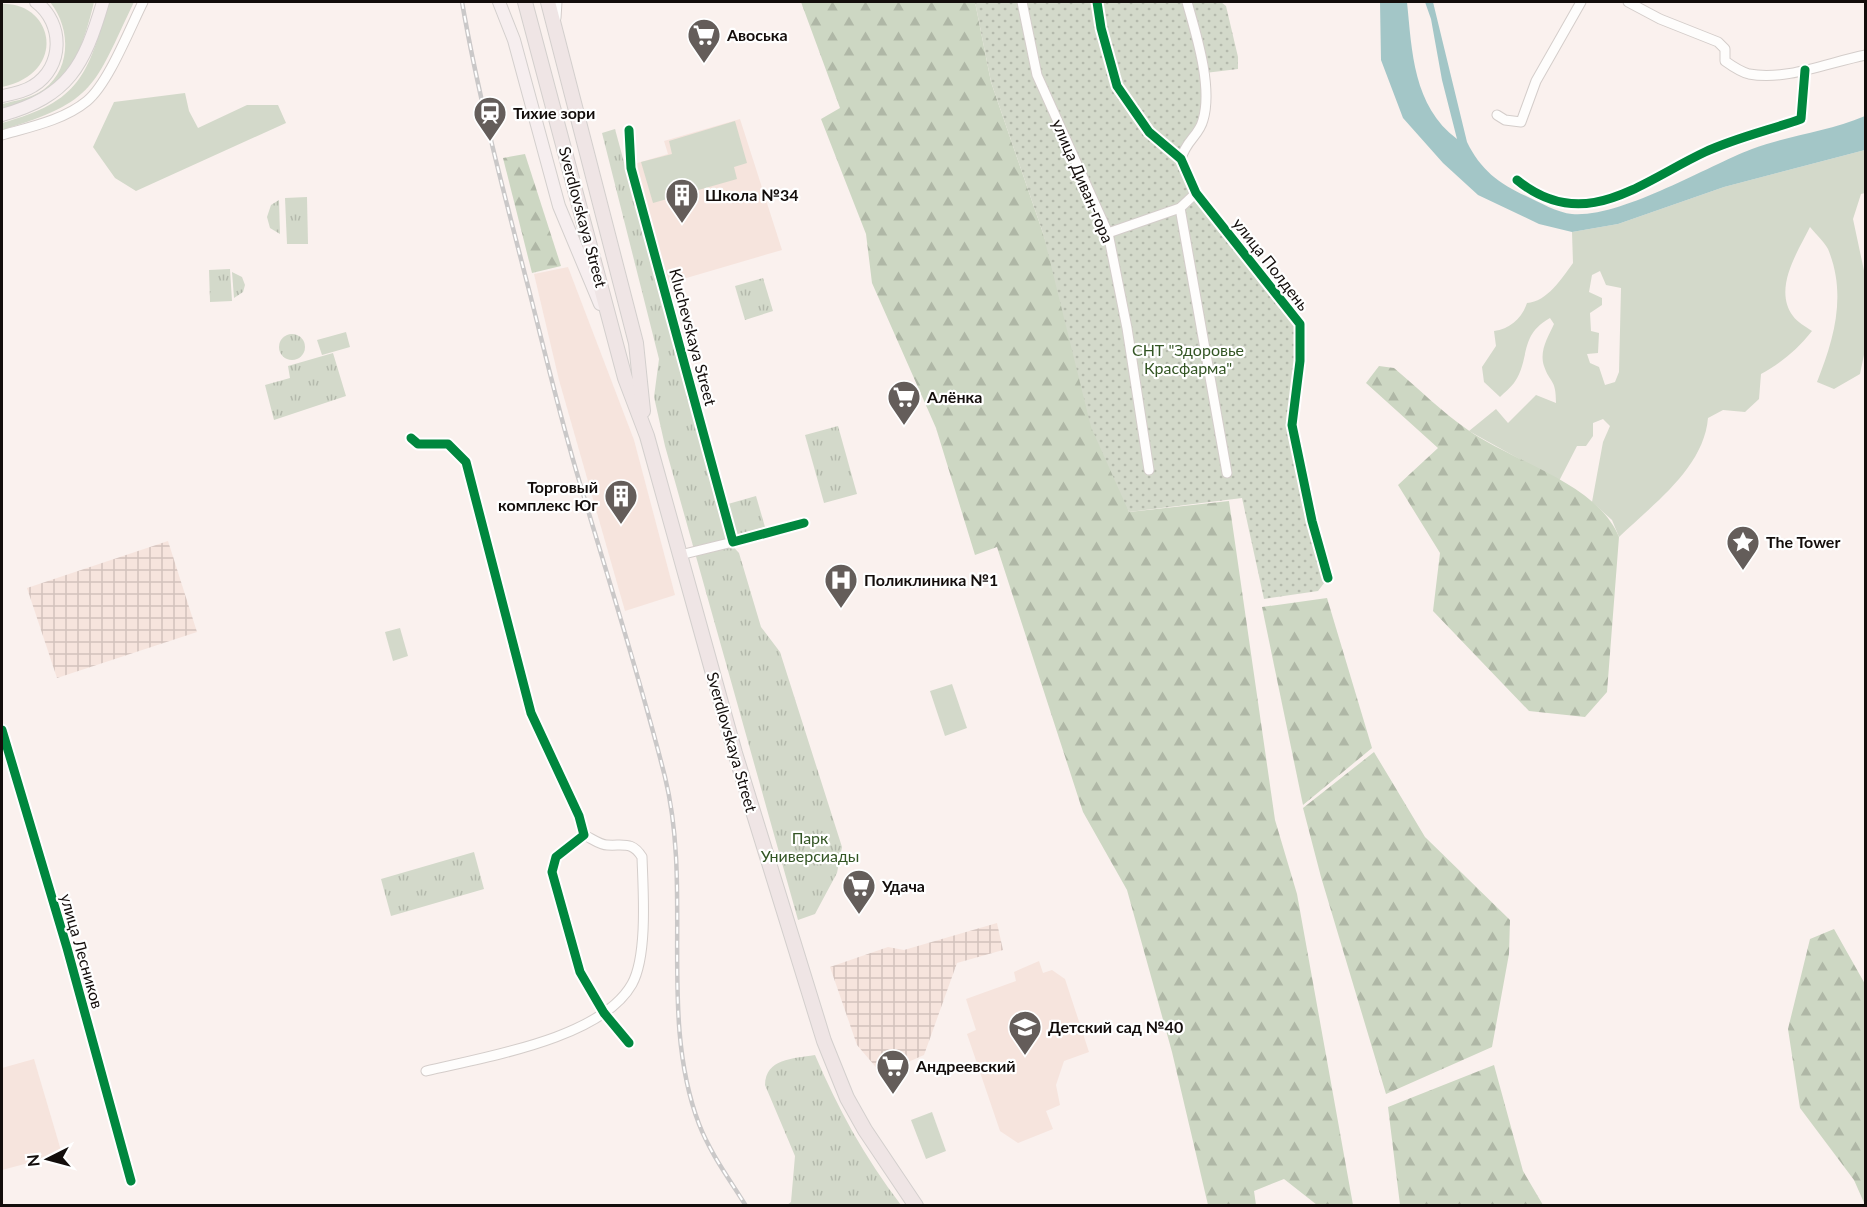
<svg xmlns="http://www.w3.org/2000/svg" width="1867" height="1207" font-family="Lato,sans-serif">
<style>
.built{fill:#f6e4dd}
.industrial{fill:url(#industrial-grid)}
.grass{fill:#d3d9ca;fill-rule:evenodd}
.forest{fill:url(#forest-firs)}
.park{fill:url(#park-tufts)}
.garden{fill:url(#garden-dots)}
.water{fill:#a3c6c7}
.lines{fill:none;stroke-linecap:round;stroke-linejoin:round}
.minor-casing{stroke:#d4cdca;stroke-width:11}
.major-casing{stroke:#d3cfcd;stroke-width:14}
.highway-casing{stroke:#d3cfcd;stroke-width:16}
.minor{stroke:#fefdfc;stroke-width:9}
.major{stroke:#f6eeef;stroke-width:12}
.highway{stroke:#efe5e5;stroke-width:14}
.rail-casing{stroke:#cac8c8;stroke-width:4.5}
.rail{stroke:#fff;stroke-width:2;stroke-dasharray:7;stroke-linecap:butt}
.cycleway-casing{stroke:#fff;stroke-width:13}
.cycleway{stroke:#00873e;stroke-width:9}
.labels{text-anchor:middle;stroke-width:4.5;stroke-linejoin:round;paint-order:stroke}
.poi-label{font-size:16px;font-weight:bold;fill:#130d0b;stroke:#fff;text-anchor:start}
.street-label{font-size:16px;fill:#130d0b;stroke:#fff}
.park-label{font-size:16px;fill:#335524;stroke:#fff}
</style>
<defs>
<pattern id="industrial-grid" width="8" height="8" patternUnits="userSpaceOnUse" patternTransform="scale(1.5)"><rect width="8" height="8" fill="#f6e4dd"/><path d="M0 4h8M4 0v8" fill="none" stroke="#d2c2bc"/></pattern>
<pattern id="forest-firs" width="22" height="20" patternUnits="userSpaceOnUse" patternTransform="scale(1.5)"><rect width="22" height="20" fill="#cdd7c3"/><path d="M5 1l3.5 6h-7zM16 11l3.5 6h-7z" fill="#afb7a6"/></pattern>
<pattern id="park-tufts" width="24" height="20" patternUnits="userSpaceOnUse" patternTransform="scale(1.5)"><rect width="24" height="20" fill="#d3d9ca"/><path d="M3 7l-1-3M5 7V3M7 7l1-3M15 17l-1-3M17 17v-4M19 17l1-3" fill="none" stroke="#b4b9ac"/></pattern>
<pattern id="garden-dots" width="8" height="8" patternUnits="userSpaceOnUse" patternTransform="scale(1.5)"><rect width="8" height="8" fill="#d3d9ca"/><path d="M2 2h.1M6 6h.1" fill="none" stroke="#b4b9ac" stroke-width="1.8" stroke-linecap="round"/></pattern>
</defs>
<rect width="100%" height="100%" fill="#faf1ee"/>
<g class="built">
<polygon points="740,119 782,250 666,284 634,164 668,154 664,141"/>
<polygon points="568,267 634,440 675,595 625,611 559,380 534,274"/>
<polygon points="1039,961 1043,973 1052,970 1065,979 1089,1052 1064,1061 1056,1085 1060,1105 1046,1111 1053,1129 1018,1143 1000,1131 967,1034 976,1030 966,999 1016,981 1014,972"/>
<polygon points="34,1059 62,1154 2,1170 2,1068"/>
</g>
<g class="industrial">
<polygon points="168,541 197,632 57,678 27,588"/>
<polygon points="997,923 1003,950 957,963 924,1055 888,1071 880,1072 857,1045 830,967 888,947 904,950"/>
</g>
<g class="grass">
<path d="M50,2H94C79,64 66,89 2,109V104C14,101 27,99 38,93C72,74 72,29 50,2Z"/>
<path d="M109,2H134C93,87 97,101 2,130V123C81,101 87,76 109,2Z"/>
<path d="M2,4C52,1 70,72 2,87Z"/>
<polygon points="185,93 189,111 198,128 247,105 278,105 286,123 136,191 115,178 93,147 114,102"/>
<polygon points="735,121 747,163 734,167 737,179 653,203 641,162 672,154 669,141"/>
<path d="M1865,150V193L1861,194L1853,219L1866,280L1865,350L1860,374L1834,389L1817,382C1834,339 1847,295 1828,249C1824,242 1816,234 1810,227C1797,253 1773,289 1793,316C1797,322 1806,327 1812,331C1797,350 1781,363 1761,374L1759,399L1745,412L1723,410L1708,418C1704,468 1652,505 1619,537L1612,520L1592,502L1603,442L1610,426L1603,419L1593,423V436L1586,446H1577L1559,481L1469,431L1496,409L1508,423L1536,395L1556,403C1556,378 1550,384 1544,366C1539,351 1548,337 1554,324L1550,318C1518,336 1531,359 1514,383C1510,388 1504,393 1500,397L1484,382L1482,367L1496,346L1494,331C1510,329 1522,318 1527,303C1547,302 1562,278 1573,263L1572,232L1618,224L1724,187ZM1600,271L1606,285L1621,288L1619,372L1615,382L1605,385L1599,367L1590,363L1587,354L1598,353L1599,333L1591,331L1590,313L1602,305V298L1589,292L1592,275Z"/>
<polygon points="346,332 350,347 322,355 317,340"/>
<polygon points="400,628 408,656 393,661 385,632"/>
<polygon points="952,684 967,728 945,736 930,691"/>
<polygon points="932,1112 946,1151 926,1159 911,1120"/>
</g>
<g class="forest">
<polygon points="801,2 975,2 991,82 1043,233 1129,512 1229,501 1275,820 1297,894 1353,1205 1317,1205 1284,1179 1254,1191 1256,1205 1208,1205 1172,1052 1127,890 1083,812 997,547 975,555 936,428 872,283 866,234 821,119 840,108"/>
<polygon points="525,154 561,266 532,273 503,158"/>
<path d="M1379,366L1394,368C1419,389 1442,412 1468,430C1513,462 1597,483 1619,537L1607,692L1585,717L1529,711L1433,611L1440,553L1398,485L1438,448L1366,383Z"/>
<polygon points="1327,598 1372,748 1303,805 1262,607"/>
<polygon points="1374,752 1425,837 1510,920 1509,954 1492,1047 1386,1094 1321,877 1303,808"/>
<polygon points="1834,929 1865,984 1865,1205 1854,1180 1800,1108 1788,1029 1810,939"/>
<polygon points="1494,1065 1523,1171 1543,1205 1400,1205 1388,1107"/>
</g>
<g class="park">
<polygon points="615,129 726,539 739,553 761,627 780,652 842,847 837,873 815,914 798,920 665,446 654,397 659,359 602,133"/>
<polygon points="307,197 308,244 287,244 285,198"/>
<polygon points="279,200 280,234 270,228 267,217 271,205"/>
<polygon points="230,269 232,301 210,302 209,270"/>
<polygon points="232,272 242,277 245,285 243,292 234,298"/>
<polygon points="763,278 773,311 745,320 735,286"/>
<circle cx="292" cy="347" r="13"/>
<polygon points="333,353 346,396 274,420 265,385 290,378 288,366"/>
<polygon points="838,426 857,494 824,503 805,435"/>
<polygon points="756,496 765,527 737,535 728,504"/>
<polygon points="474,852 484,889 391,916 381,879"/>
<path d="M815,1055C838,1109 865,1158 901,1205H787L791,1202L795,1156L765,1085C766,1058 792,1059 815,1055Z"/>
</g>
<polygon class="garden" points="975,2 1221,2 1226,6 1238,57 1238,69 1205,73 1204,119 1181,159 1196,193 1300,324 1292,425 1328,578 1318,591 1264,599 1242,498 1129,512 1091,427 1043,233 991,82"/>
<path class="water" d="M1380,2H1407C1412,51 1413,106 1457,139L1442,80L1431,19L1425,2H1433L1467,142C1480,169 1499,184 1526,196C1539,202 1558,213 1572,214C1621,218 1705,167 1752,149C1789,135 1827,132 1865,116V150L1724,187L1618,224L1572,232L1539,224L1478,195L1443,163L1403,118L1381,60Z"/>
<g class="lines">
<defs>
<g id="minor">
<polyline points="1022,2 1037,75 1108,233 1127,328 1149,470"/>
<polyline points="1097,2 1101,28 1117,86 1149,132 1181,159 1196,193 1300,324 1300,361 1292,425 1312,521 1328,578"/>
<path d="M1628,2L1660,19L1718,42L1725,49V61C1732,66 1741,72 1749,74C1787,81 1829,62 1866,55"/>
<polyline points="556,18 557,2"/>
<polyline points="1497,115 1505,120 1521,122 1536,81 1581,2"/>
<polyline points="629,130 631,168 733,542 804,523"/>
<path d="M2,135C30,127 64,120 87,101C108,84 130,28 143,2"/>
<path d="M1181,159C1186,140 1199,136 1203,120C1213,87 1196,34 1187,2"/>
<path d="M1517,180C1584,235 1641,182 1705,152C1735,138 1770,130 1801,119L1805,70"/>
<polyline points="1180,208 1227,473"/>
<polyline points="1108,233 1180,208 1196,193"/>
<polyline points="411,438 418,444 448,444 466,462 531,713 579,816 584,835 556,857 552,872 580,972 604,1013 629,1043"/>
<polyline points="680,555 733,542"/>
<polyline points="2,730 67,948 131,1181"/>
<path d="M426,1071C484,1057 601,1039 632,984C648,955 643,889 642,857C632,841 624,846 607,845C600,845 591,838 584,835"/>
</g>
<g id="major">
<polyline points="499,2 514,40 559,206 600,304"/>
<path d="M2,96C12,94 24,92 33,86C64,67 64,23 36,2"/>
<path d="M2,115C69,96 84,66 103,2"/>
</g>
<g id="highway">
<polyline points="525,2 625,378 647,436 735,753 824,1041 847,1098 865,1130 916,1206"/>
<polyline points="548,2 636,343 643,411"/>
</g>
</defs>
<use href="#minor" class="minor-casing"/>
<use href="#major" class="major-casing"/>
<use href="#highway" class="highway-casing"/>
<use href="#minor" class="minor"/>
<use href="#major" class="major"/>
<use href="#highway" class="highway"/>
<defs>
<path id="rail" d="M462,2C479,100 505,197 530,294C545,353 559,412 576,470C606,572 639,674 665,777C693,891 658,1016 699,1124C710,1153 730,1180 746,1206"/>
</defs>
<use href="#rail" class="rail-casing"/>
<use href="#rail" class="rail"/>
<defs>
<g id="cycleway">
<polyline points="1097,2 1101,28 1117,86 1149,132 1181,159 1196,193 1300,324 1300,361 1292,425 1312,521 1328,578"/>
<polyline points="629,130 631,168 733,542 804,523"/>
<path d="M1517,180C1584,235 1641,182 1705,152C1735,138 1770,130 1801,119L1805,70"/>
<polyline points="411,438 418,444 448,444 466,462 531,713 579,816 584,835 556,857 552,872 580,972 604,1013 629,1043"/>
<polyline points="2,730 67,948 131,1181"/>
</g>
</defs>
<use href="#cycleway" class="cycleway-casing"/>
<use href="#cycleway" class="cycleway"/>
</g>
<defs>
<symbol id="supermarket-pin" viewBox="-11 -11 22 30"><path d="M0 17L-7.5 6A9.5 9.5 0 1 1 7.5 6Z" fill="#645d5a" stroke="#fff"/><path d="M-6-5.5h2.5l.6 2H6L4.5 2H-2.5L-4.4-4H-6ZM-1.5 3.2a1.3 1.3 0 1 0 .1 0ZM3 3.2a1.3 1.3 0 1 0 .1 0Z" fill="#fff"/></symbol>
<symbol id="station-pin" viewBox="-11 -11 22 30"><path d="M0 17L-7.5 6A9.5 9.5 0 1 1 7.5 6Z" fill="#645d5a" stroke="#fff"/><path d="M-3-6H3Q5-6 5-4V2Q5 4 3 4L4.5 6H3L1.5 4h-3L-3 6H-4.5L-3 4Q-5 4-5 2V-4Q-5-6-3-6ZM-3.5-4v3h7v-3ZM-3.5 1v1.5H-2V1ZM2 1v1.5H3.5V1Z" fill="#fff"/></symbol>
<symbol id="building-pin" viewBox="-11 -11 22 30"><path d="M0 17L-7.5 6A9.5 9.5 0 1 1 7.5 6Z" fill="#645d5a" stroke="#fff"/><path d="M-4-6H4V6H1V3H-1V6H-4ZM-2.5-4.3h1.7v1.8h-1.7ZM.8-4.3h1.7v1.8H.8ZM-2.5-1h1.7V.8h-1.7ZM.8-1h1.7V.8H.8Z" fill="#fff"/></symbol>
<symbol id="sight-pin" viewBox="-11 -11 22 30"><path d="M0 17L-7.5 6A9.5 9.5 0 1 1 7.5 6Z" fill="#645d5a" stroke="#fff"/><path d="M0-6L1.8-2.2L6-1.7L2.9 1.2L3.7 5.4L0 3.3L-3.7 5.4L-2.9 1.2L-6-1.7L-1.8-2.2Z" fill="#fff"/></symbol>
<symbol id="hospital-pin" viewBox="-11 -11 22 30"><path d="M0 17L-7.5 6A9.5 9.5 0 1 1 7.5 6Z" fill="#645d5a" stroke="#fff"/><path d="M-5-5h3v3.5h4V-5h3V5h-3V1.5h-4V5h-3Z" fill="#fff"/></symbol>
<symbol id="school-pin" viewBox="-11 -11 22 30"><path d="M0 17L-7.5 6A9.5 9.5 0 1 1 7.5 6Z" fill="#645d5a" stroke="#fff"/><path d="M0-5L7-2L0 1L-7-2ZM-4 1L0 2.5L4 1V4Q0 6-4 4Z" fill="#fff"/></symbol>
</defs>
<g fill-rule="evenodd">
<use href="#supermarket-pin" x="685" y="16" width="38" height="52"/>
<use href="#station-pin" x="471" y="94" width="38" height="52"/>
<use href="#building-pin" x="663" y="176" width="38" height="52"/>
<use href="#supermarket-pin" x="885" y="378" width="38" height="52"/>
<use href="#building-pin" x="602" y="477" width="38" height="52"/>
<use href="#sight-pin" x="1724" y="523" width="38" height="52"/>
<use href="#hospital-pin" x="822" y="561" width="38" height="52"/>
<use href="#supermarket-pin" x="840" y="867" width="38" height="52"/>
<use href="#school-pin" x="1006" y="1008" width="38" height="52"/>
<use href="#supermarket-pin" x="874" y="1047" width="38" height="52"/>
</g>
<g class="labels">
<g class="poi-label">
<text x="727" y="41">Авоська</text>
<text x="513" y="119">Тихие зори</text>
<text x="705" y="201">Школа №34</text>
<text x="927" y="403">Алёнка</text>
<text x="598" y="493" text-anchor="end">Торговый<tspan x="598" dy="18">комплекс Юг</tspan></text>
<text x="1766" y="548">The Tower</text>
<text x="864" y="586">Поликлиника №1</text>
<text x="882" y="892">Удача</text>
<text x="1048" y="1033">Детский сад №40</text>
<text x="916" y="1072">Андреевский</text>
</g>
<g class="street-label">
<text transform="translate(1083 181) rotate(67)" y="6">улица Диван-гора</text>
<text transform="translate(583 217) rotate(75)" y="6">Sverdlovskaya Street</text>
<text transform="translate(1271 264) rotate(52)" y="6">улица Полдень</text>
<text transform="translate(693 337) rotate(75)" y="6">Kluchevskaya Street</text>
<text transform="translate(732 742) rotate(74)" y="6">Sverdlovskaya Street</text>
<text transform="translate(82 951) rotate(74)" y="6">улица Лесников</text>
</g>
<g class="park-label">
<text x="1188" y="356">СНТ "Здоровье<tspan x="1188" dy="18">Красфарма"</tspan></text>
<text x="810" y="844">Парк<tspan x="810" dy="18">Универсиады</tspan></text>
</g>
</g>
<rect width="1867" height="1207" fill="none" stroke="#130d0b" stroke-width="6"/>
<g transform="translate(48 1159) rotate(264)" stroke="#ffffff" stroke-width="4.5" paint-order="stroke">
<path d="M0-4.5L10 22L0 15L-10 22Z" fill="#130d0b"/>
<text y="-9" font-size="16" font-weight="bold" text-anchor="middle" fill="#130d0b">N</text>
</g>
</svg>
